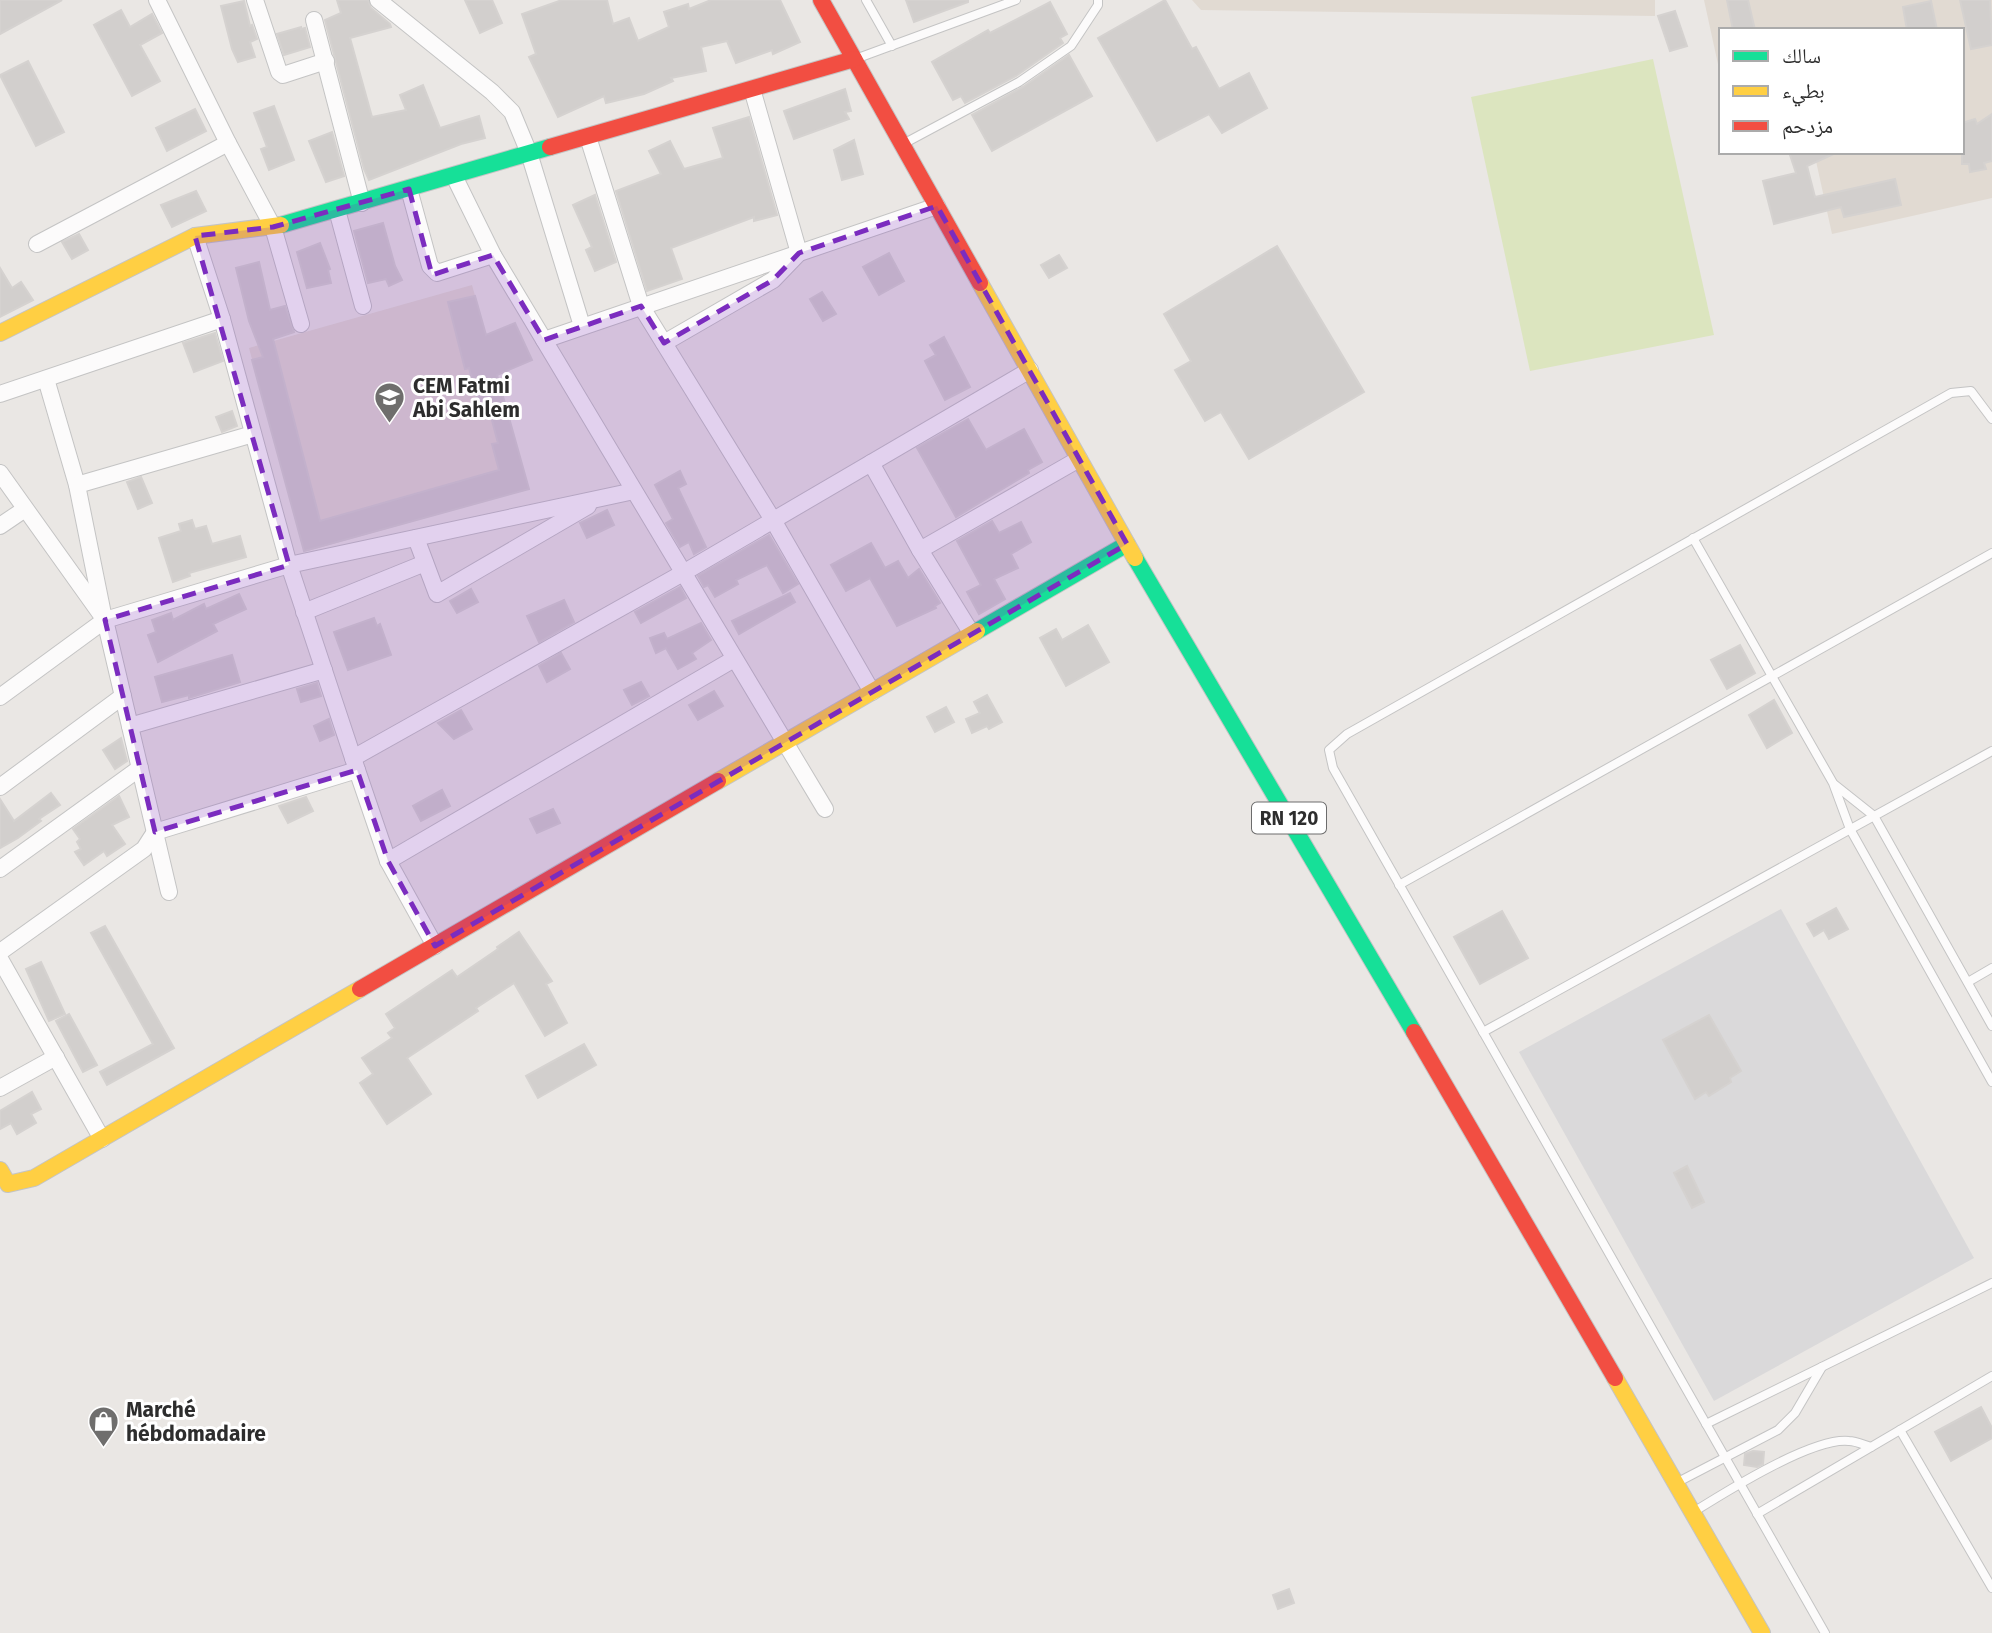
<svg xmlns="http://www.w3.org/2000/svg" width="1992" height="1633" font-family="'Fira Sans','Noto Naskh Arabic',sans-serif">
<style>
.industrial{fill:#dad9da}
.education{fill:#e1dad2}
.pitch{fill:#dce5bf}
.building{fill:#d2cfcd;stroke:#d5d2d0;stroke-width:2}
.lines{fill:none;stroke-linecap:round;stroke-linejoin:round}
.lane-casing{stroke:#c4c4c4;stroke-width:10}
.street-casing{stroke:#c4c4c4;stroke-width:18}
.fast-casing{stroke:#c4c4c4;stroke-width:18}
.slow-casing{stroke:#c4c4c4;stroke-width:18}
.jam-casing{stroke:#c4c4c4;stroke-width:18}
.lane{stroke:#fcfbfb;stroke-width:8}
.street{stroke:#fcfbfb;stroke-width:16}
.fast{stroke:#16e098;stroke-width:16}
.slow{stroke:#ffcf43;stroke-width:16}
.jam{stroke:#f24e42;stroke-width:16}
.marked{fill:#7b2cbf;fill-opacity:0.2;stroke:#7b2cbf;stroke-width:5;stroke-dasharray:14 9;stroke-linejoin:round}
.labels{text-anchor:middle;stroke-width:6;stroke-linejoin:round;paint-order:stroke}
.shield{fill:#fff;stroke:#6c6c6c;stroke-width:2}
.shield-label{font-size:19px;font-weight:bold;fill:#2d2d2d}
.poi-label{font-size:21px;font-weight:bold;fill:#2d2d2d;stroke:#fff;text-anchor:start}
</style>
<rect width="100%" height="100%" fill="#eae7e4"/>
<polygon class="industrial" points="1781,909 1974,1258 1714,1401 1519,1052"/>
<g class="education">
<polygon points="1192,0 1655,0 1655,16 1201,10"/>
<polygon points="1704,0 1992,0 1992,198 1832,234 1814,152 1962,152 1962,30 1721,30 1721,78"/>
<polygon points="472,285 529,489 304,552 249,348"/>
</g>
<polygon class="pitch" points="1653,59 1714,335 1530,371 1471,97"/>
<g class="building">
<polygon points="0,0 62,0 0,34"/>
<polygon points="337,0 368,0 371,8 390,24 391,27 350,38 372,117 406,110 400,95 423,85 440,128 479,116 485,138 461,144 369,180 364,169 325,20 341,13"/>
<polygon points="465,0 492,0 502,23 480,33"/>
<polygon points="562,0 607,0 613,24 629,18 638,41 669,27 664,12 688,4 689,9 711,0 780,0 800,42 773,54 772,50 736,63 727,41 701,47 706,71 671,78 673,81 644,94 606,103 604,96 558,117 529,57 536,54 522,14"/>
<polygon points="906,0 968,0 968,2 914,22"/>
<polygon points="1165,0 1192,49 1196,47 1219,89 1249,73 1267,108 1222,133 1209,114 1157,141 1098,38"/>
<polygon points="1727,0 1748,0 1755,30 1733,30"/>
<polygon points="1960,0 1990,0 1992,45 1971,49"/>
<polygon points="244,1 250,26 252,25 257,39 250,42 255,57 238,62 232,49 221,6"/>
<polygon points="1931,1 1937,30 1907,30 1903,7"/>
<polygon points="1050,2 1067,34 1060,38 1063,43 1016,76 965,103 961,96 953,100 932,62 988,30 990,33"/>
<polygon points="121,10 130,27 152,14 162,33 140,45 160,81 132,96 94,25"/>
<polygon points="1675,11 1687,46 1670,51 1658,16"/>
<polygon points="301,27 301,29 305,28 310,47 284,55 277,34"/>
<polygon points="1069,55 1092,96 992,151 972,115 1023,87"/>
<polygon points="28,61 64,132 36,146 0,75"/>
<polygon points="845,89 851,111 845,112 849,119 794,139 784,111"/>
<polygon points="274,106 294,160 269,170 261,149 267,147 254,113"/>
<polygon points="195,109 206,131 167,151 156,128"/>
<polygon points="1992,114 1992,161 1984,163 1986,169 1970,172 1969,164 1962,164 1962,123 1975,119 1977,124"/>
<polygon points="749,117 777,215 754,221 754,217 671,248 682,279 647,291 616,191 661,174 649,151 670,141 684,169 723,158 713,128"/>
<polygon points="332,132 344,176 326,182 309,141"/>
<polygon points="854,140 863,174 842,180 834,150"/>
<polygon points="1789,152 1838,152 1807,166 1815,197 1895,179 1901,205 1844,217 1841,207 1774,224 1763,181 1796,173"/>
<polygon points="196,191 206,211 172,227 161,205"/>
<polygon points="595,195 616,262 595,271 586,250 592,247 573,205"/>
<polygon points="383,223 395,266 402,280 389,286 386,279 368,283 354,231"/>
<polygon points="79,234 88,250 72,259 62,242"/>
<polygon points="320,243 330,269 328,270 331,283 307,288 297,252"/>
<polygon points="1277,246 1364,392 1249,459 1221,412 1205,421 1175,370 1191,361 1164,314"/>
<polygon points="889,253 904,281 879,295 863,267"/>
<polygon points="1059,255 1067,268 1049,278 1041,265"/>
<polygon points="259,262 270,310 285,306 294,332 273,339 320,521 499,470 492,444 498,443 489,409 481,411 469,368 465,369 448,302 475,296 486,335 515,323 532,360 497,375 529,489 304,551 252,360 263,357 249,321 236,268"/>
<polygon points="0,268 12,288 21,282 33,300 0,317"/>
<polygon points="822,292 836,314 823,321 810,299"/>
<polygon points="215,333 223,361 194,372 183,343"/>
<polygon points="944,337 970,387 945,400 925,361 936,355 930,345"/>
<polygon points="232,411 237,426 222,432 216,417"/>
<polygon points="968,419 986,450 1024,429 1042,462 1028,470 1029,473 956,517 917,448"/>
<polygon points="680,471 686,484 678,488 706,547 694,554 689,542 680,547 666,523 673,519 655,485"/>
<polygon points="141,477 152,503 138,509 127,482"/>
<polygon points="607,510 614,525 587,538 580,523"/>
<polygon points="192,520 195,529 206,526 212,544 240,536 246,557 189,573 190,576 173,582 159,538 181,531 179,524"/>
<polygon points="992,521 999,533 1021,522 1031,542 1011,554 1018,568 994,579 1005,599 979,614 967,592 981,585 957,541"/>
<polygon points="769,535 798,584 783,593 767,565 736,580 738,584 715,597 708,585 704,587 698,576"/>
<polygon points="871,543 885,568 898,561 908,578 919,569 940,603 935,606 936,608 897,626 870,578 846,591 831,565"/>
<polygon points="680,587 686,598 641,623 635,612"/>
<polygon points="471,589 478,602 457,613 450,601"/>
<polygon points="790,593 795,602 739,634 732,621"/>
<polygon points="239,594 246,609 213,624 217,631 158,662 148,635 156,632 152,620 171,613 173,620 204,604 206,609"/>
<polygon points="564,600 574,622 539,642 527,616"/>
<polygon points="374,618 377,626 380,624 391,655 348,670 334,632"/>
<polygon points="701,623 711,640 692,653 696,659 678,669 666,648 656,653 650,638 664,633 667,639"/>
<polygon points="1088,625 1109,662 1066,686 1040,638 1056,629 1062,640"/>
<polygon points="1740,645 1755,673 1727,689 1711,660"/>
<polygon points="561,653 570,669 547,682 539,666"/>
<polygon points="232,655 240,682 189,698 189,695 162,702 155,677"/>
<polygon points="641,682 649,696 632,705 624,690"/>
<polygon points="317,683 321,696 301,702 297,689"/>
<polygon points="714,691 723,706 698,720 689,705"/>
<polygon points="987,695 1002,722 989,729 987,726 972,733 966,719 980,713 974,702"/>
<polygon points="1774,700 1792,733 1767,748 1749,715"/>
<polygon points="946,707 954,722 935,732 927,717"/>
<polygon points="461,710 472,729 454,739 438,723"/>
<polygon points="329,719 334,735 320,741 314,726"/>
<polygon points="121,738 127,761 115,769 103,750"/>
<polygon points="442,790 450,806 421,821 413,806"/>
<polygon points="51,793 60,805 39,819 41,821 18,838 0,848 0,799 14,821"/>
<polygon points="119,796 129,817 112,825 125,844 107,856 104,851 84,865 75,852 81,849 77,842 80,839 73,829"/>
<polygon points="306,797 313,811 288,823 279,806"/>
<polygon points="553,809 560,823 537,833 530,819"/>
<polygon points="1836,908 1848,929 1829,939 1824,930 1814,936 1807,924"/>
<polygon points="1502,911 1528,958 1480,984 1454,937"/>
<polygon points="105,926 174,1048 107,1085 100,1072 153,1044 91,933"/>
<polygon points="519,932 552,981 546,984 567,1023 545,1036 514,983 476,1008 478,1011 407,1058 431,1094 387,1124 360,1083 373,1074 362,1058 392,1038 388,1033 395,1028 386,1014 452,970 457,977 498,949 497,947"/>
<polygon points="41,962 65,1014 49,1021 26,969"/>
<polygon points="69,1014 97,1065 83,1072 56,1021"/>
<polygon points="1709,1015 1741,1071 1730,1078 1731,1082 1709,1096 1706,1092 1695,1099 1663,1040"/>
<polygon points="584,1044 596,1065 538,1098 526,1076"/>
<polygon points="32,1092 41,1109 31,1114 36,1123 17,1134 11,1123 0,1129 0,1111"/>
<polygon points="1687,1166 1704,1202 1692,1208 1674,1173"/>
<polygon points="1981,1407 1992,1428 1992,1438 1951,1461 1935,1432"/>
<polygon points="1753,1451 1764,1452 1763,1464 1757,1467 1744,1465 1745,1454"/>
<polygon points="1289,1589 1294,1603 1278,1609 1273,1595"/>
</g>
<g class="lines">
<defs>
<g id="lane">
<polyline points="866,0 892,46"/>
<polyline points="858,58 1016,0"/>
<polyline points="905,143 1019,82 1071,46 1098,5 1098,0"/>
<polyline points="1693,538 1833,783 1850,829 1992,1082"/>
<polyline points="1835,785 1874,816 1992,1026"/>
<polyline points="1399,885 1992,553"/>
<polyline points="1968,982 1992,968"/>
<polyline points="1483,1032 1992,751"/>
<polyline points="1706,1424 1992,1283"/>
<polyline points="1900,1430 1992,1588"/>
<polyline points="1678,1482 1778,1430 1795,1413 1822,1367"/>
<path d="M1695,1511C1727,1491 1813,1437 1849,1441C1856,1441 1864,1445 1871,1447"/>
<polyline points="1757,1514 1992,1376"/>
<polyline points="1825,1633 1333,768 1329,750 1347,734 1951,393 1971,391 1992,419"/>
</g>
<g id="street">
<polyline points="157,0 228,143 273,227 301,324"/>
<polyline points="255,0 279,72 283,75 326,61"/>
<polyline points="378,0 492,92 512,112 529,153 582,326"/>
<polyline points="314,20 362,203"/>
<polyline points="588,137 641,306 773,520 872,692"/>
<polyline points="454,176 493,255 825,809"/>
<polyline points="409,189 430,266 437,273 493,255"/>
<polyline points="337,210 363,306"/>
<polyline points="195,236 222,319 289,565 357,770 388,861 435,946"/>
<polyline points="37,244 228,143"/>
<polyline points="544,340 937,206"/>
<polyline points="664,343 773,280 799,253 752,89"/>
<polyline points="46,379 77,485 103,614"/>
<polyline points="0,394 222,319"/>
<polyline points="871,463 920,550 972,634"/>
<polyline points="0,473 105,620 169,892"/>
<polyline points="77,485 253,434"/>
<polyline points="0,526 25,509"/>
<polyline points="416,538 437,594 588,506"/>
<polyline points="920,550 1079,459"/>
<polyline points="304,612 425,563"/>
<polyline points="0,697 105,620 289,565 634,491"/>
<polyline points="130,726 324,670"/>
<polyline points="353,758 683,573 1030,370"/>
<polyline points="0,787 123,696"/>
<polyline points="388,861 734,659"/>
<polyline points="0,869 140,768"/>
<polyline points="0,952 144,849 155,832 357,770"/>
<polyline points="0,959 102,1139"/>
<polyline points="0,1088 56,1057"/>
</g>
<g id="fast">
<polyline points="281,225 550,147"/>
<polyline points="1135,558 1414,1032"/>
<polyline points="977,631 1127,544"/>
</g>
<g id="slow">
<polyline points="980,283 1135,558"/>
<polyline points="0,333 195,236 281,225"/>
<polyline points="718,781 977,631"/>
<polyline points="0,1170 8,1184 34,1178 360,989"/>
<polyline points="1615,1378 1762,1633"/>
</g>
<g id="jam">
<polyline points="821,0 980,283"/>
<polyline points="550,147 854,59"/>
<polyline points="360,989 718,781"/>
<polyline points="1414,1032 1615,1378"/>
</g>
</defs>
<use href="#lane" class="lane-casing"/>
<use href="#street" class="street-casing"/>
<use href="#fast" class="fast-casing"/>
<use href="#slow" class="slow-casing"/>
<use href="#jam" class="jam-casing"/>
<use href="#lane" class="lane"/>
<use href="#street" class="street"/>
<use href="#fast" class="fast"/>
<use href="#slow" class="slow"/>
<use href="#jam" class="jam"/>
</g>
<path class="marked" d="M409,189L432,275L493,255L544,340L641,306L664,343L773,280L799,253L937,206L1127,544L435,946L388,861L357,770L155,832L105,620L289,565L195,236L273,227Z"/>
<defs>
<symbol id="school-pin" viewBox="-11 -11 22 30"><path d="M0 17L-7.5 6A9.5 9.5 0 1 1 7.5 6Z" fill="#6f6e6d" stroke="#fff"/><path d="M0-5L7-2L0 1L-7-2ZM-4 1L0 2.5L4 1V4Q0 6-4 4Z" fill="#fff"/></symbol>
<symbol id="shop-pin" viewBox="-11 -11 22 30"><path d="M0 17L-7.5 6A9.5 9.5 0 1 1 7.5 6Z" fill="#6f6e6d" stroke="#fff"/><path d="M-5-2.5h2.3a2.7 3.5 0 0 1 5.4 0H5L5.5 6h-11ZM-1.5-2.5h3a1.5 2.3 0 0 0-3 0Z" fill="#fff"/></symbol>
</defs>
<g fill-rule="evenodd">
<use href="#school-pin" x="372" y="380" width="35" height="47"/>
<use href="#shop-pin" x="86" y="1404" width="35" height="47"/>
</g>
<g class="labels">
<rect class="shield" x="1252" y="802.5" width="74" height="31" rx="5"/>
<g class="shield-label">
<text x="1289" y="825">RN 120</text>
</g>
<g class="poi-label">
<text x="413" y="393">CEM Fatmi<tspan x="413" dy="24">Abi Sahlem</tspan></text>
<text x="126" y="1417">Marché<tspan x="126" dy="24">hébdomadaire</tspan></text>
</g>
</g>
<rect x="1719" y="28" width="245" height="126" fill="#ffffff" stroke="#ababab" stroke-width="2"/>
<rect x="1733" y="51" width="35" height="10" fill="#16e098" stroke="#ababab" stroke-width="2"/>
<text x="1782" y="63" font-size="21" fill="#2d2d2d">سالك</text>
<rect x="1733" y="86" width="35" height="10" fill="#ffcf43" stroke="#ababab" stroke-width="2"/>
<text x="1782" y="98" font-size="21" fill="#2d2d2d">بطيء</text>
<rect x="1733" y="121" width="35" height="10" fill="#f24e42" stroke="#ababab" stroke-width="2"/>
<text x="1782" y="133" font-size="21" fill="#2d2d2d">مزدحم</text>
</svg>
